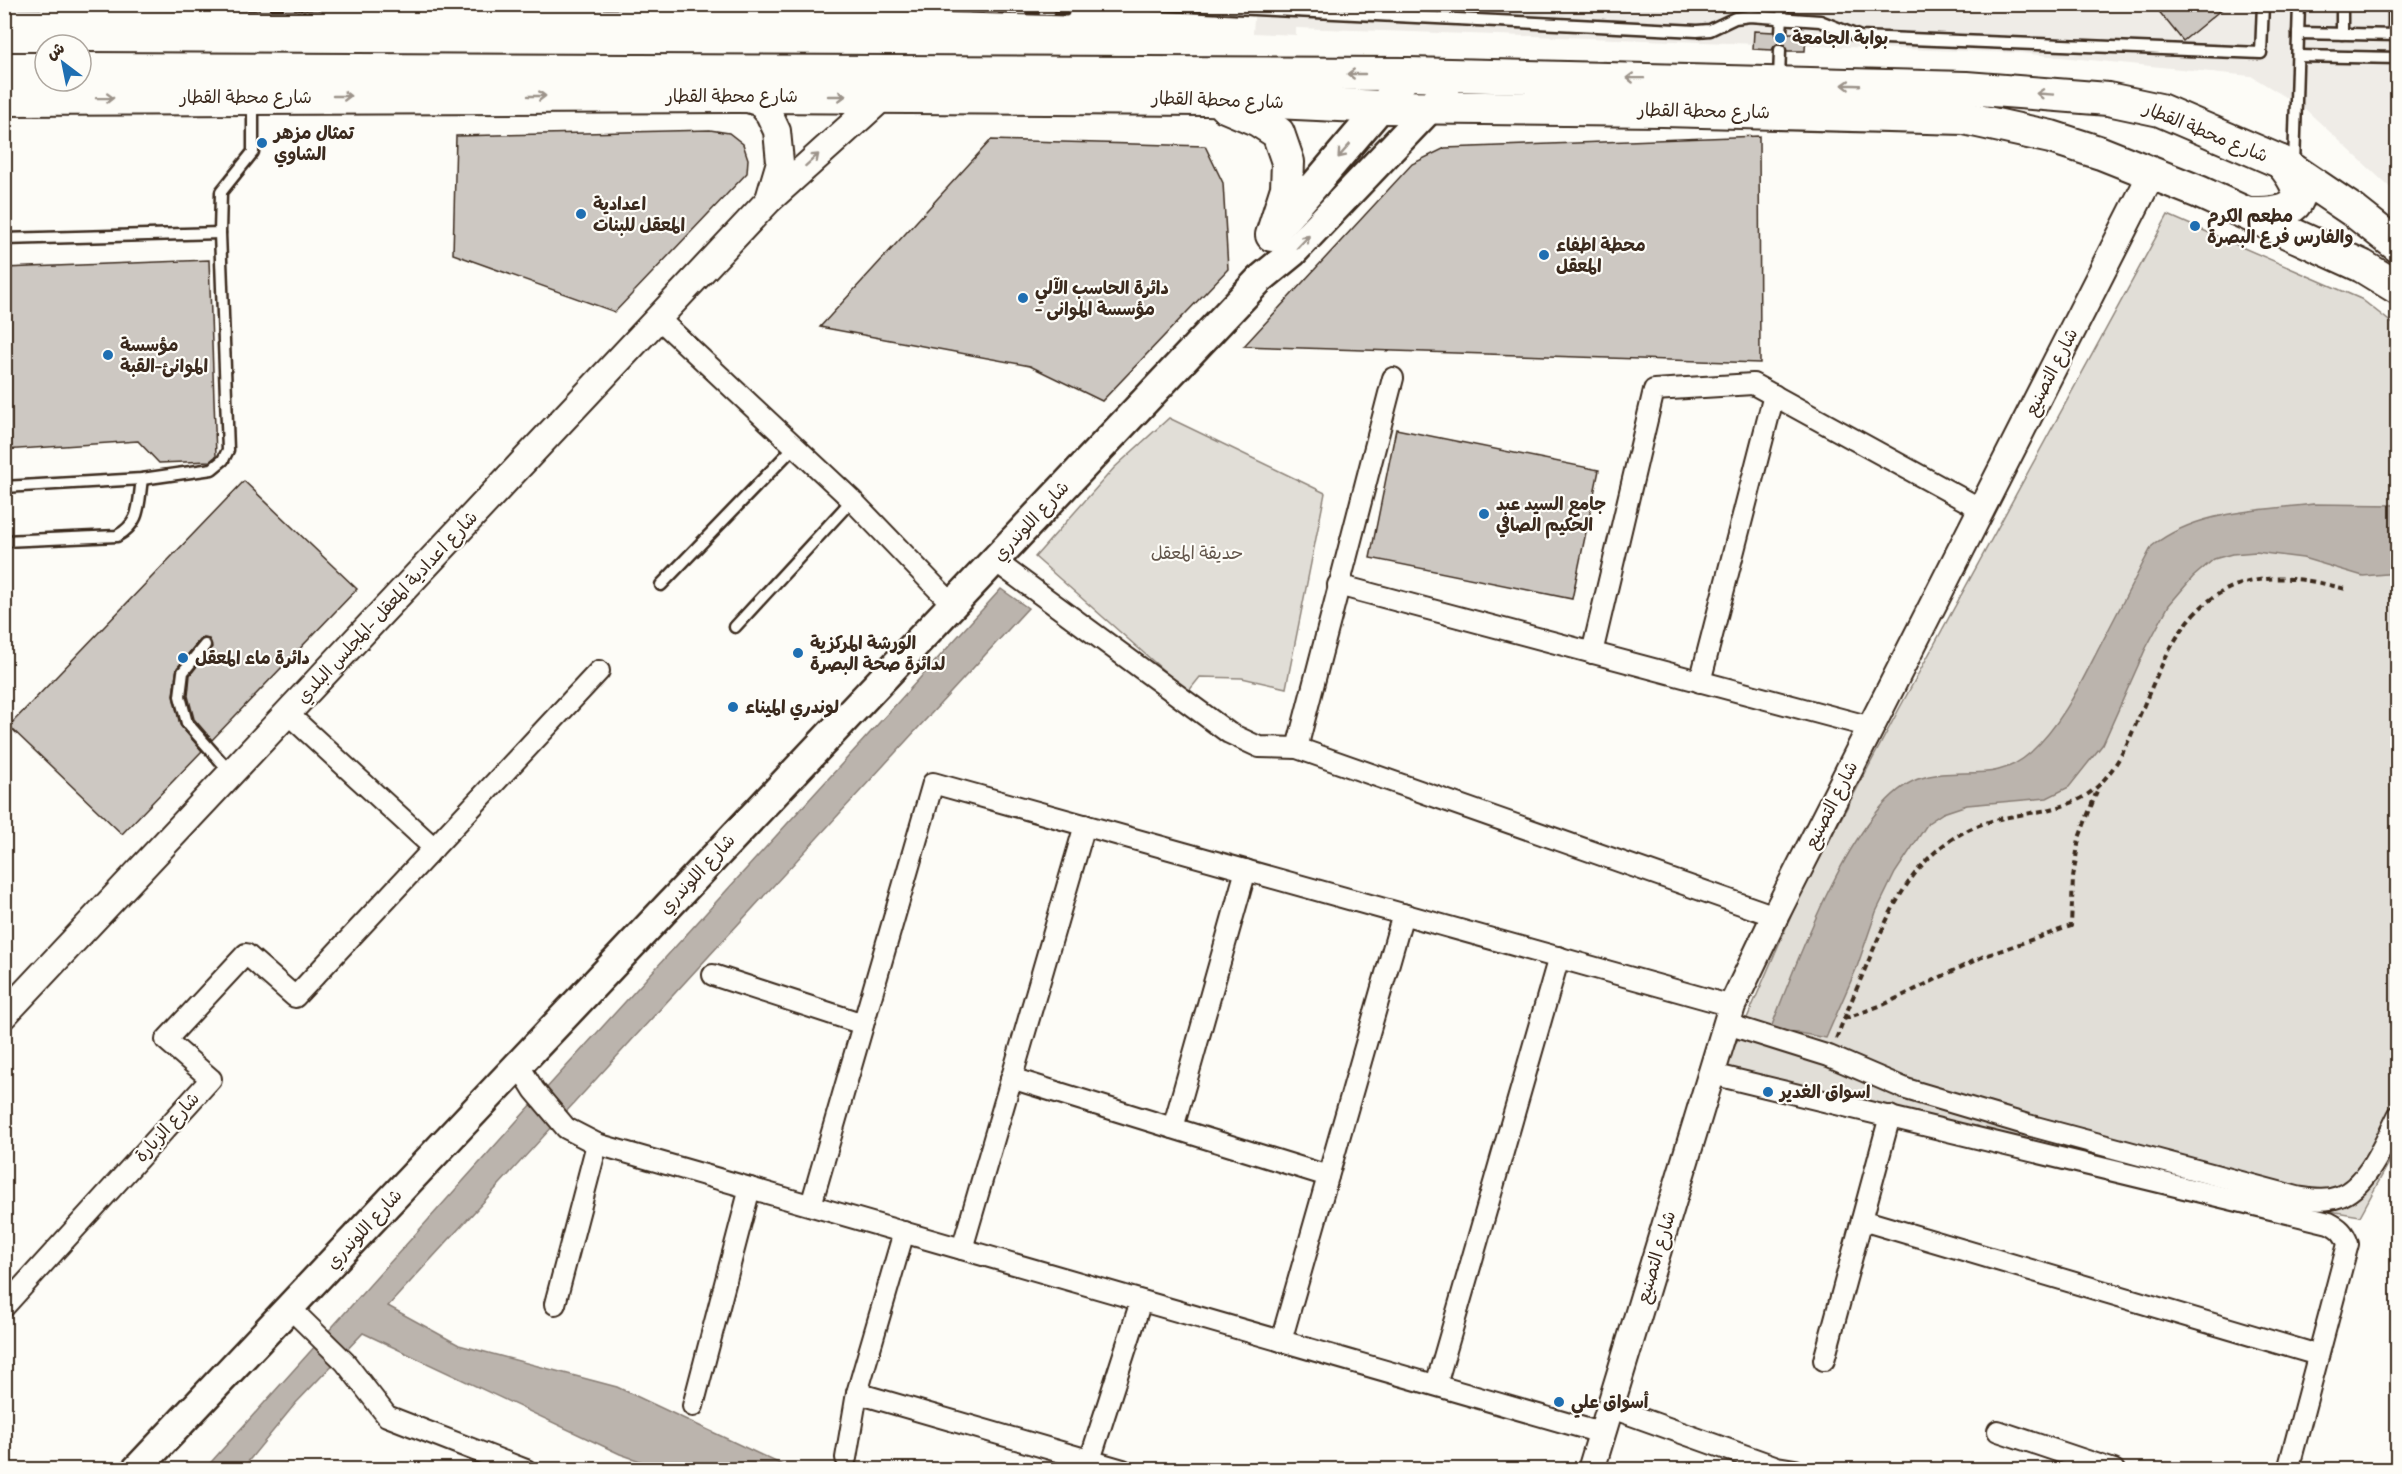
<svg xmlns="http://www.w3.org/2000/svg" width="2402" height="1474" font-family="'Patrick Hand','Playpen Sans Arabic',sans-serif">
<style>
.built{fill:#efece7}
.green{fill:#e1ded7;stroke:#8e847a;stroke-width:1.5}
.water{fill:#bbb4ad;stroke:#887d74;stroke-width:1.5}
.building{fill:#cdc8c2;stroke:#3b2a1e;stroke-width:1.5}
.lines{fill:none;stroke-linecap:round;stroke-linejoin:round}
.service-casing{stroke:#3b2a1e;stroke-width:15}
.minor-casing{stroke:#3b2a1e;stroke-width:24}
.tertiary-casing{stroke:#3b2a1e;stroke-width:30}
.secondary-casing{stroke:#3b2a1e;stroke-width:33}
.primary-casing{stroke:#3b2a1e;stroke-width:36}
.path{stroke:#3b2a1e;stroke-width:4;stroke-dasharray:6 4.5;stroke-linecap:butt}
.service{stroke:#fdfcf7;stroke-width:10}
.minor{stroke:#fdfcf7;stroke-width:20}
.tertiary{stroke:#fdfcf7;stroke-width:26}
.secondary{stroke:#fdfcf7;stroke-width:28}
.primary{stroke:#fdfcf7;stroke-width:32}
.rail-casing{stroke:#3b2a1e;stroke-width:7}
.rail{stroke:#fdfcf7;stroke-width:4.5;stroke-dasharray:14;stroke-linecap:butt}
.oneway{stroke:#9c938a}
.poi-dot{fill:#1f6fb2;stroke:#fdfcf7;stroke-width:2}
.labels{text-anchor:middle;stroke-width:4.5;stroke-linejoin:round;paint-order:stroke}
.poi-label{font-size:18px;font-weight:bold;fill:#3b2a1e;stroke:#fdfcf7;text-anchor:start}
.street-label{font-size:18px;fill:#3b2a1e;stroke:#fdfcf7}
.park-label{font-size:18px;fill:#64574c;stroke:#fdfcf7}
</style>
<rect width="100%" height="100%" fill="#fdfcf7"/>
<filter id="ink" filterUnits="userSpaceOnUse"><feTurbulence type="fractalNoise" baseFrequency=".0167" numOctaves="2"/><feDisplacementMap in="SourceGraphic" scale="12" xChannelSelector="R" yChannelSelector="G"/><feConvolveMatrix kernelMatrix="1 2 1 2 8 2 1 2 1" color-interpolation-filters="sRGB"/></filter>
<g filter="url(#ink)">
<polygon class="built" points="1255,4 2397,5 2397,194 2304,108 2251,76 2021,53 1296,28 1296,35 1253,33"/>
<g class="green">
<polygon points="2168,215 2361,299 2397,327 2398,1146 2360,1216 2299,1206 1725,1069 1798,900 1898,711"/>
<polygon points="1169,418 1325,493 1286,688 1242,678 1200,677 1188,692 1035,557 1114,468"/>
</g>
<g class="water">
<path d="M2313,504L2397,505V573L2363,576L2303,558L2256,552L2232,554L2214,559L2193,577L2169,605L2145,650L2103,744L2069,787L2047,798L1967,805L1943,813L1928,823L1895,873L1876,912L1857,967L1826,1038L1771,1028C1795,966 1854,802 1918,779C1958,765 1995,785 2030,753C2062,724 2080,685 2099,648C2117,614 2134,580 2152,546C2198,510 2257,511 2313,504Z"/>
<polygon points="1001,589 1028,608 388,1306 459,1345 617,1387 791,1469 663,1469 620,1454 363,1333 295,1404 242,1469 204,1470 524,1113"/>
</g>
<g class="building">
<polygon points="2153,4 2228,4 2183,41"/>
<polygon points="1754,31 1774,32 1776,38 1781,39 1787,37 1788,33 1806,33 1805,51 1787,51 1784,44 1780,43 1774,46 1772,50 1753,49"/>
<polygon points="710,130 729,133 743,144 748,159 747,173 615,312 453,254 456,136"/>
<polygon points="1759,136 1760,363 1244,346 1412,164 1445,148"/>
<polygon points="991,140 1205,146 1223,183 1228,269 1102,401 1030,366 820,327"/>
<polygon points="209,260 216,456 210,461 159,463 138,441 4,450 4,268"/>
<polygon points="1396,429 1599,470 1572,599 1370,558"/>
<polygon points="244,481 357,589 212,740 194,719 188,696 190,675 212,647 209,639 203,638 199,640 177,668 173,695 180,725 202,751 122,834 9,726"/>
</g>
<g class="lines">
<defs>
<g id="service">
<polyline points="1153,4 1697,31 1710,30 1735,18 1750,16 1820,21 1860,37 2261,53 2263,4"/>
<polyline points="2394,4 2394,35"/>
<polyline points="1781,32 1783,4"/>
<polyline points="2298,33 2398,35"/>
<polyline points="2342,34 2342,4"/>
<polyline points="2298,56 2398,58"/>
<polyline points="1779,80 1780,50"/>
<polyline points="2294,165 2299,4"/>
<polyline points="4,239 220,233"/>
<polyline points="4,487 142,479 212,469 223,460 228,450 220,233 221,192 253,152 253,100"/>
<path d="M4,541L117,536C141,523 138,505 142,479"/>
<polyline points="661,585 795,446"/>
<polyline points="735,627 852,500"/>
<polyline points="205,645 183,672 180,696 187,723 231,773"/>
</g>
<g id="minor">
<polyline points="658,318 852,500 952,604"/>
<polyline points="994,560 1229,733 1259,747 1297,748 1775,916"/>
<polyline points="1338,585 1871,727"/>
<polyline points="1592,653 1654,390 1753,384 1981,509"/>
<polyline points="1700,682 1774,395"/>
<polyline points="287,713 434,848"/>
<polyline points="1297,748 1393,378"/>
<polyline points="713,975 863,1024"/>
<path d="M1727,1024L1829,1056L1906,1089L2028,1125L2297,1197C2310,1199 2325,1202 2338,1197C2367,1188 2385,1142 2398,1116"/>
<polyline points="518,1064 534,1090 566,1128 597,1144 1601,1433"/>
<path d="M1712,1074L2329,1223C2339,1228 2344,1232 2348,1244L2288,1470"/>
<polyline points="1011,1078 1328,1176"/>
<polyline points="1173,1128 1246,870"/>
<polyline points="811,1205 933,783 1732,1006"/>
<polyline points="1862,1220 2318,1355"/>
<polyline points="962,1249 1085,825"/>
<polyline points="555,1304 597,1144"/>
<polyline points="4,1307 211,1079 166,1040 246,954 295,997 599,671"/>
<polyline points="290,1308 345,1362 387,1416 526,1470"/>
<polyline points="1281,1341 1403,914"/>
<polyline points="1824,1360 1890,1116"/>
<polyline points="1436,1385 1559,957"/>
<polyline points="857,1393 1123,1470"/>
<polyline points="693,1406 750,1188"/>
<polyline points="1609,1407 1777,1467 1795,1470"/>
<polyline points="1998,1431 2114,1470"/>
<polyline points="846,1458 857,1393 904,1232"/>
<polyline points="1090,1460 1141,1301"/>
</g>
<g id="tertiary">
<polyline points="739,96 760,103 769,114 777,131 780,162 769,199"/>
<polyline points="4,1015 769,200 884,96"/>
<polyline points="1591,1470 1732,1006 1775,916 2152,173"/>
</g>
<g id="secondary">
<polyline points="1274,233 1409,74"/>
<polyline points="136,1470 1259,280 1292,253 1431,107 1453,76"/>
</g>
<g id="primary">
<polyline points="4,69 45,69"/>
<polyline points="81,69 1409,74 1966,88 2108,99 2160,110 2281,162 2355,212 2398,246"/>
<polyline points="4,99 736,96 1207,99 1382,107 1663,110 1964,118 2051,137 2101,153 2199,192 2362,266 2398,288"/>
<polyline points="1225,106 1258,120 1278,133 1288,162 1287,188 1272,235"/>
<path d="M2249,214C2292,215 2317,204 2281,162"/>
</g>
</defs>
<use href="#service" class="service-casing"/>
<use href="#minor" class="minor-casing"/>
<use href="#tertiary" class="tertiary-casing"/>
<use href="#secondary" class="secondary-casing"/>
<use href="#primary" class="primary-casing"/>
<g class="path">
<polyline points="1844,1019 1885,1004 1982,957 2071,926 2073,878 2079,838 2098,788"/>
<path d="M1836,1039C1847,1011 1859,983 1871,955C1897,894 1925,839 1995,820C2030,811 2073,812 2100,784C2122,761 2132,733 2144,705C2174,634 2202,572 2293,579C2311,580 2329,585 2346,589"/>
</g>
<use href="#service" class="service"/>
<use href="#minor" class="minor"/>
<use href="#tertiary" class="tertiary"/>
<use href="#secondary" class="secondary"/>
<use href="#primary" class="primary"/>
<defs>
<polyline id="rail" points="4,5 203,8 794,5 1066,13"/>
</defs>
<use href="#rail" class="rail-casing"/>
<use href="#rail" class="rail"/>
</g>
<defs><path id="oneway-shaft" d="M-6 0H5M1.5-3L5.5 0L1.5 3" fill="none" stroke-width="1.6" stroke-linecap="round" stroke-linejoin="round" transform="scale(1.5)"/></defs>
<g class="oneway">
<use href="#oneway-shaft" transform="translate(1356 74) rotate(-180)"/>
<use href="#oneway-shaft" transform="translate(1635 78) rotate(-179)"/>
<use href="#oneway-shaft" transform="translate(1851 85) rotate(-178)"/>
<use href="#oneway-shaft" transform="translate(2045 94) rotate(-176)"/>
<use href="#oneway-shaft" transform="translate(342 96)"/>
<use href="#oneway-shaft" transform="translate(537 96)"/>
<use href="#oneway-shaft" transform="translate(837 96)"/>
<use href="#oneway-shaft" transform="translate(105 98) rotate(-1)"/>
<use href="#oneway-shaft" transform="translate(1344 151) rotate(131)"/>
<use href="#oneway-shaft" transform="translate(812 160) rotate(-42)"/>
<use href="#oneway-shaft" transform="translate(1303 242) rotate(-47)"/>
</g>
</g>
<g class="poi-dot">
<circle cx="1780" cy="38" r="6"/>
<circle cx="262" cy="143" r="6"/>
<circle cx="581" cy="214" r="6"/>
<circle cx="2195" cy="226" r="6"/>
<circle cx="1544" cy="255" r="6"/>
<circle cx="1023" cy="298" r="6"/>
<circle cx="108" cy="355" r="6"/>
<circle cx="1484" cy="514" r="6"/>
<circle cx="798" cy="653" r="6"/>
<circle cx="183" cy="658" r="6"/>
<circle cx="733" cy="707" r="6"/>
<circle cx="1768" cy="1092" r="6"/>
<circle cx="1559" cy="1402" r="6"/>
</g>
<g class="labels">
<g class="poi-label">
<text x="1792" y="44">بوابة الجامعة</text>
<text x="274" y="139">تمثال مزهر<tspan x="274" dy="21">الشاوي</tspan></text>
<text x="593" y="210">اعدادية<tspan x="593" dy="21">المعقل للبنات</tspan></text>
<text x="2207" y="222">مطعم الكرم<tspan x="2207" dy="21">والفارس فرع البصرة</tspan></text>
<text x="1556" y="251">محطة اطفاء<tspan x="1556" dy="21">المعقل</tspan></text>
<text x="1035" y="294">دائرة الحاسب الآلي<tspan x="1035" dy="21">- مؤسسة الموانى</tspan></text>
<text x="120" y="351">مؤسسة<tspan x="120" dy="21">الموانئ-القبة</tspan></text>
<text x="1496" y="510">جامع السيد عبد<tspan x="1496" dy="21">الحكيم الصافي</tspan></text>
<text x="810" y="649">الورشة المركزية<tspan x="810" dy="21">لدائرة صحة البصرة</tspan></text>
<text x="195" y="664">دائرة ماء المعقل</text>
<text x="745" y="713">لوندري الميناء</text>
<text x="1780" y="1098">اسواق الغدير</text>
<text x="1571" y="1408">أسواق علي</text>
</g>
<g class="street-label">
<text x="732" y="102">شارع محطة القطار</text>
<text x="246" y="103">شارع محطة القطار</text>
<text transform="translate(1218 100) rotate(2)" y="6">شارع محطة القطار</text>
<text transform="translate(1704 111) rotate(1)" y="6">شارع محطة القطار</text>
<text transform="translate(2206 132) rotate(22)" y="6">شارع محطة القطار</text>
<text transform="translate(2051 372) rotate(-63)" y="6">شارع التصنيع</text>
<text transform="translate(1031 521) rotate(-47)" y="6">شارع اللوندري</text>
<text transform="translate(387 607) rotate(-47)" y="6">شارع اعدادية المعقل -المجلس البلدي</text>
<text transform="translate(1831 805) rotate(-63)" y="6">شارع التصنيع</text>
<text transform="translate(697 874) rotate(-47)" y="6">شارع اللوندري</text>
<text transform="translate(167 1127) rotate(-48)" y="6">شارع الزبارة</text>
<text transform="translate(364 1229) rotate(-47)" y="6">شارع اللوندري</text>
<text transform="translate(1656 1257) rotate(-73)" y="6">شارع التصنيع</text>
</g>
<g class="park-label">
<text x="1197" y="559">حديقة المعقل</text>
</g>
</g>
<rect width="2402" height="1474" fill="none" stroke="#fdfcf7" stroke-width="24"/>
<rect x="12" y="12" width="2378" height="1450" fill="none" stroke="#3b2a1e" stroke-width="2" filter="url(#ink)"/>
<g transform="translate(63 63) rotate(328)"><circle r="28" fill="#fdfcf7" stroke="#afa8a0" stroke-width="1.5"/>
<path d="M0-4.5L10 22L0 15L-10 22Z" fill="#1f6fb2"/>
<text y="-9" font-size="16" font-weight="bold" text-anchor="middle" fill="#3b2a1e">ش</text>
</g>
</svg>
